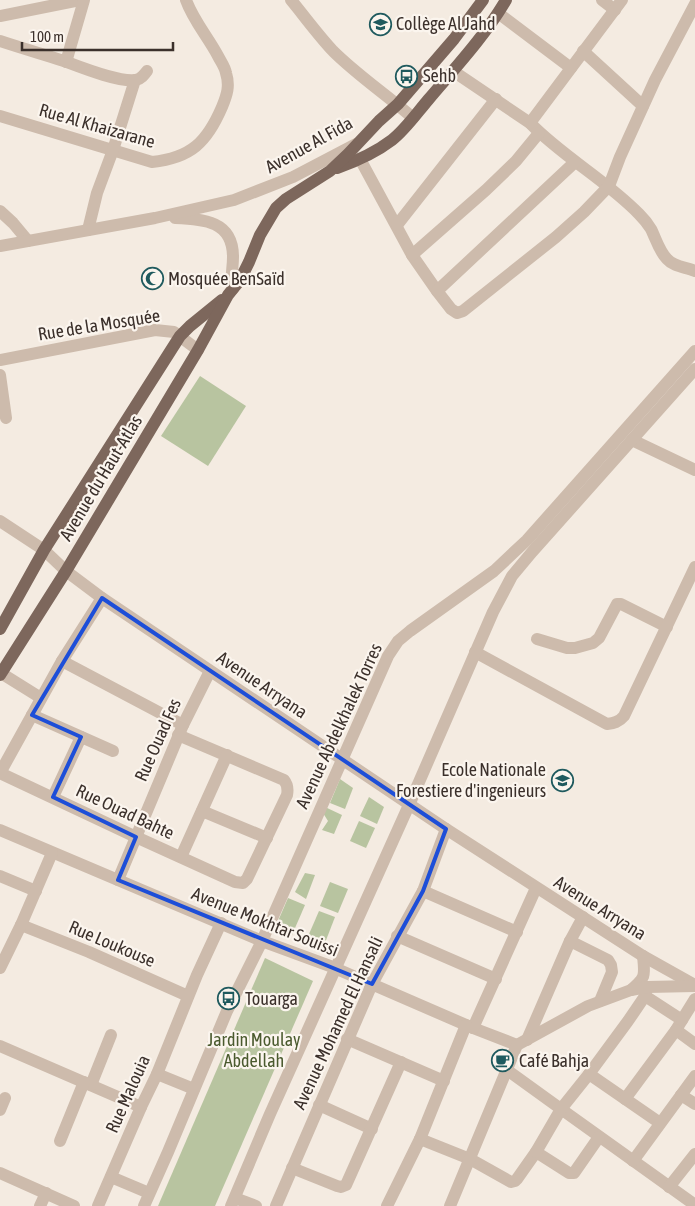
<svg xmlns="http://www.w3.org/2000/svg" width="695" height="1206" font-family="'Asap Condensed',sans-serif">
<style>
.green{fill:#b8c4a0}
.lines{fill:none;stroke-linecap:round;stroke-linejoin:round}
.minor{stroke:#cdbbac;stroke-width:12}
.major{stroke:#7d675c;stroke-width:12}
.marked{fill:none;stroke:#1d4ed8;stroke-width:4;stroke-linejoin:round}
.labels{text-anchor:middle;stroke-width:4.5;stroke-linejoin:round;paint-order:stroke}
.poi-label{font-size:18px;fill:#3b302b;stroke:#fbf5ee;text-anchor:start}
.street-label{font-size:18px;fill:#3b302b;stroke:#fbf5ee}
.park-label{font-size:18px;fill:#4a5a2e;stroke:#fbf5ee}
</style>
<rect width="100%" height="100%" fill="#f4ebe1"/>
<g class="green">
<polygon points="200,376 246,406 208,466 161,436"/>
<polygon points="340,779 353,788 345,809 330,803"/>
<polygon points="369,797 384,807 377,824 360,816"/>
<polygon points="325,807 342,815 334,834 322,830 328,821 323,813"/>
<polygon points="359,821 375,828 366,848 350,841"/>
<polygon points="305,873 315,875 306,899 295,892"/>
<polygon points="330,882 348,889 338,913 320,906"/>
<polygon points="288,898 305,905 292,935 275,928"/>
<polygon points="319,911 335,917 323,948 306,941"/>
<polygon points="265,958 313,981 215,1206 158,1206"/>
</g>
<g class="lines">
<g class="minor">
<path d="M291,0C305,17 318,35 333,51C357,75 387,95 413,118"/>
<polyline points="602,0 615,10"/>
<polyline points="498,13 571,68"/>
<polyline points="0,16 80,0"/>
<path d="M0,41C21,48 42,54 64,61C80,67 120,83 136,80C141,79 144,75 147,71"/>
<polyline points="583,51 643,106"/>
<polyline points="66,62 84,0"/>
<path d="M453,71L530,123C563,157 606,180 639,214C643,218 648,224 651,229C656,239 659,251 667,259C674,267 686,267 695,271"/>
<path d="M0,116L152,162C191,158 207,142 222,107C227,95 230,86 226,73C225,67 221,62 218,56C208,37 193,20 186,0"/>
<polyline points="530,123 622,0"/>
<polyline points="360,159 412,255 437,291 451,309 457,313 463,311 556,237 584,212 609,186 620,157 655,80 695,4"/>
<polyline points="0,211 13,223 28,241"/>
<path d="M175,218C204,219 233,221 233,257C233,269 230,277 233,289"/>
<polyline points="397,225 496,99"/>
<polyline points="88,230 97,193 113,150 135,80"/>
<polyline points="0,246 155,218 234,200 293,177 356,144"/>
<polyline points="412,255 486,190 516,161 539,133"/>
<polyline points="437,291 575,162"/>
<polyline points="0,360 155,330 174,332 198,350"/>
<polyline points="0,375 6,418"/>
<polyline points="632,440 695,470"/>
<polyline points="0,521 44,550 66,571 102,598 446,829 643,956 695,985"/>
<polyline points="537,639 567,648 575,648 593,643 599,638 617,604 621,604 667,627"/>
<path d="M475,652L607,724C614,723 619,722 624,716L695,567"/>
<polyline points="62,661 183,725"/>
<polyline points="1,673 41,698"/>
<polyline points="32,715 113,751"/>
<path d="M0,773L136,837L235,882L243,883L247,879L287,795C288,790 288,785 284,780L178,735"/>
<polyline points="0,773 62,661 102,598"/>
<polyline points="53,797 81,737"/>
<polyline points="202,811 267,838"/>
<polyline points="0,830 262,941 330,966 473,1028 517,1045"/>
<polyline points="181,857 227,755"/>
<polyline points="0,876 36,891"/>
<polyline points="118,880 183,725 210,671"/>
<polyline points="423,891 517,932"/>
<polyline points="21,925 89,952 188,996"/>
<polyline points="397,936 496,979"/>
<polyline points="570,941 608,960 611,965 612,972 600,1001"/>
<polyline points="0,968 21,925 52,853"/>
<path d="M631,990C646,977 645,976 643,956"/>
<polyline points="645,996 682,1020 676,1030 695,1044"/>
<polyline points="682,1020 695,999"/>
<polyline points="473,1028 536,888"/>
<polyline points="347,1039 444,1081"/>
<polyline points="527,1040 570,941 583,917"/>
<polyline points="0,1046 141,1107"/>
<polyline points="507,1070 561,1109 695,1205"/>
<polyline points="157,1074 194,1089"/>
<polyline points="589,1074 660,1123"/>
<polyline points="91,1085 111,1035"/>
<polyline points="681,1095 695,1104"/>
<polyline points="625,1099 676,1030"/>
<polyline points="319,1105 372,1129"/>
<polyline points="0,1110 5,1098"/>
<polyline points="420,1139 470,1159 511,1182 515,1181 517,1179 536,1152 569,1173 574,1173 599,1137"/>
<polyline points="60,1141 84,1082"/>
<polyline points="536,1152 561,1109 589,1074 628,1021 645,996 647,987"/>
<polyline points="633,1161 695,1076"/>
<polyline points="292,1168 337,1186 341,1187 346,1185 401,1062"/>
<polyline points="0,1173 74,1206"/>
<polyline points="111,1177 149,1193"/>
<polyline points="669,1187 695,1154"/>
<polyline points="235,1198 256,1206"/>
<polyline points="40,1206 46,1193"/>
<polyline points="98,1206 141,1107 157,1074 197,975 221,923"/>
<polyline points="144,1206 168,1152 227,1011 262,941 388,656 398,641 410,631 494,571 527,540 695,351"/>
<polyline points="231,1206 270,1114 409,805 493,612 512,576 532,552 695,369"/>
<polyline points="276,1206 372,984 423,891 446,829"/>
<polyline points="387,1206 420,1139 466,1025"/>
<polyline points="450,1206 517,1045 588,1006 631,990 647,987 695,986"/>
</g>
<g class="major">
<path d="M337,168C357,161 375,153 392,140C405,130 417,113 428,100C455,68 485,36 506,0"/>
<polyline points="0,629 44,550 180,336 190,326 222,300"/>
<polyline points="0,675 66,571 198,350 228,295 240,280 249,262 260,235 276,208 286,199 330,171 348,154 379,121 398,104 454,39 483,0"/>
</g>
</g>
<path class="marked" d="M102,598L446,829L423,891L372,984L118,880L136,837L53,797L81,737L32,715Z"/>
<defs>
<symbol id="school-ring" viewBox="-11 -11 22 22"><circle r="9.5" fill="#fbf5ee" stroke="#1f5a5e" stroke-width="1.5"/><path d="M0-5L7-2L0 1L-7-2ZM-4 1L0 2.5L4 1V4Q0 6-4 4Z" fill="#1f5a5e"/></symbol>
<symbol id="bus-ring" viewBox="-11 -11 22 22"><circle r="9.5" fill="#fbf5ee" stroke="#1f5a5e" stroke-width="1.5"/><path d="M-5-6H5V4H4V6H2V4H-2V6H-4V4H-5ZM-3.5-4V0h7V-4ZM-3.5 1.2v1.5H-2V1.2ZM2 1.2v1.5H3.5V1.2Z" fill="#1f5a5e"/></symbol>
<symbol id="mosque-ring" viewBox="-11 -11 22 22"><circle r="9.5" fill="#fbf5ee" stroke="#1f5a5e" stroke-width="1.5"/><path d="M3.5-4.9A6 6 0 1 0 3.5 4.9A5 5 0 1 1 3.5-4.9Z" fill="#1f5a5e"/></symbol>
<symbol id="university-ring" viewBox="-11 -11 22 22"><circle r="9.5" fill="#fbf5ee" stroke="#1f5a5e" stroke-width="1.5"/><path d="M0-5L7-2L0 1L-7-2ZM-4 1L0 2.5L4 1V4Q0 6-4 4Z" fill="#1f5a5e"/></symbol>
<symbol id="cafe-ring" viewBox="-11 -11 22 22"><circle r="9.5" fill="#fbf5ee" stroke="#1f5a5e" stroke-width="1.5"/><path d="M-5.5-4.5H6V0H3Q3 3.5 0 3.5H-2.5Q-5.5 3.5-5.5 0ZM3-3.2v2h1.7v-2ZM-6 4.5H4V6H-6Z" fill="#1f5a5e"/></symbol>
</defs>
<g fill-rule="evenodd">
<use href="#school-ring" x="368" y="12" width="25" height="25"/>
<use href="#bus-ring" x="394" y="64" width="25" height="25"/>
<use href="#mosque-ring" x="140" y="266" width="25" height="25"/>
<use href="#university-ring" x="550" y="768" width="25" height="25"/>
<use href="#bus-ring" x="216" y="986" width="25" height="25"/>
<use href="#cafe-ring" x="490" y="1048" width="25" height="25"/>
</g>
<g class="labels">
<g class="poi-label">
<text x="396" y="30">Collège Al Jahd</text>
<text x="423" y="82">Sehb</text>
<text x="168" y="285">Mosquée BenSaïd</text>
<text x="546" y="776" text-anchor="end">Ecole Nationale<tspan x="546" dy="21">Forestiere d'ingenieurs</tspan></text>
<text x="245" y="1005">Touarga</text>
<text x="519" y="1067">Café Bahja</text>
</g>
<g class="street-label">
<text transform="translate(97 126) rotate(16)" y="6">Rue Al Khaizarane</text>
<text transform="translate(309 145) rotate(-29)" y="6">Avenue Al Fida</text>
<text transform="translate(99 325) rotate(-9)" y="6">Rue de la Mosquée</text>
<text transform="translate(101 478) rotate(-59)" y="6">Avenue du Haut-Atlas</text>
<text transform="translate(262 685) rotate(34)" y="6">Avenue Arryana</text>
<text transform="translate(339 726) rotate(-65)" y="6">Avenue Abdelkhalek Torres</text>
<text transform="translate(158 740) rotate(-66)" y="6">Rue Ouad Fes</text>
<text transform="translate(125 812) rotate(25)" y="6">Rue Ouad Bahte</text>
<text transform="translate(600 908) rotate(32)" y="6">Avenue Arryana</text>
<text transform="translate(265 922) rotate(22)" y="6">Avenue Mokhtar Souissi</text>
<text transform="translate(112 944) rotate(23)" y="6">Rue Loukouse</text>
<text transform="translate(338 1023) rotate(-65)" y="6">Avenue Mohamed El Hansali</text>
<text transform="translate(128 1094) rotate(-66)" y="6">Rue Malouia</text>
</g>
<g class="park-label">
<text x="254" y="1046">Jardin Moulay<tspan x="254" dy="21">Abdellah</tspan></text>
</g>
</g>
<path d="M22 42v8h151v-8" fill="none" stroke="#3b302b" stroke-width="2.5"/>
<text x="30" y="42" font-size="15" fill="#3b302b" stroke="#fbf5ee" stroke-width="4" paint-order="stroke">100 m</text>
</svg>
